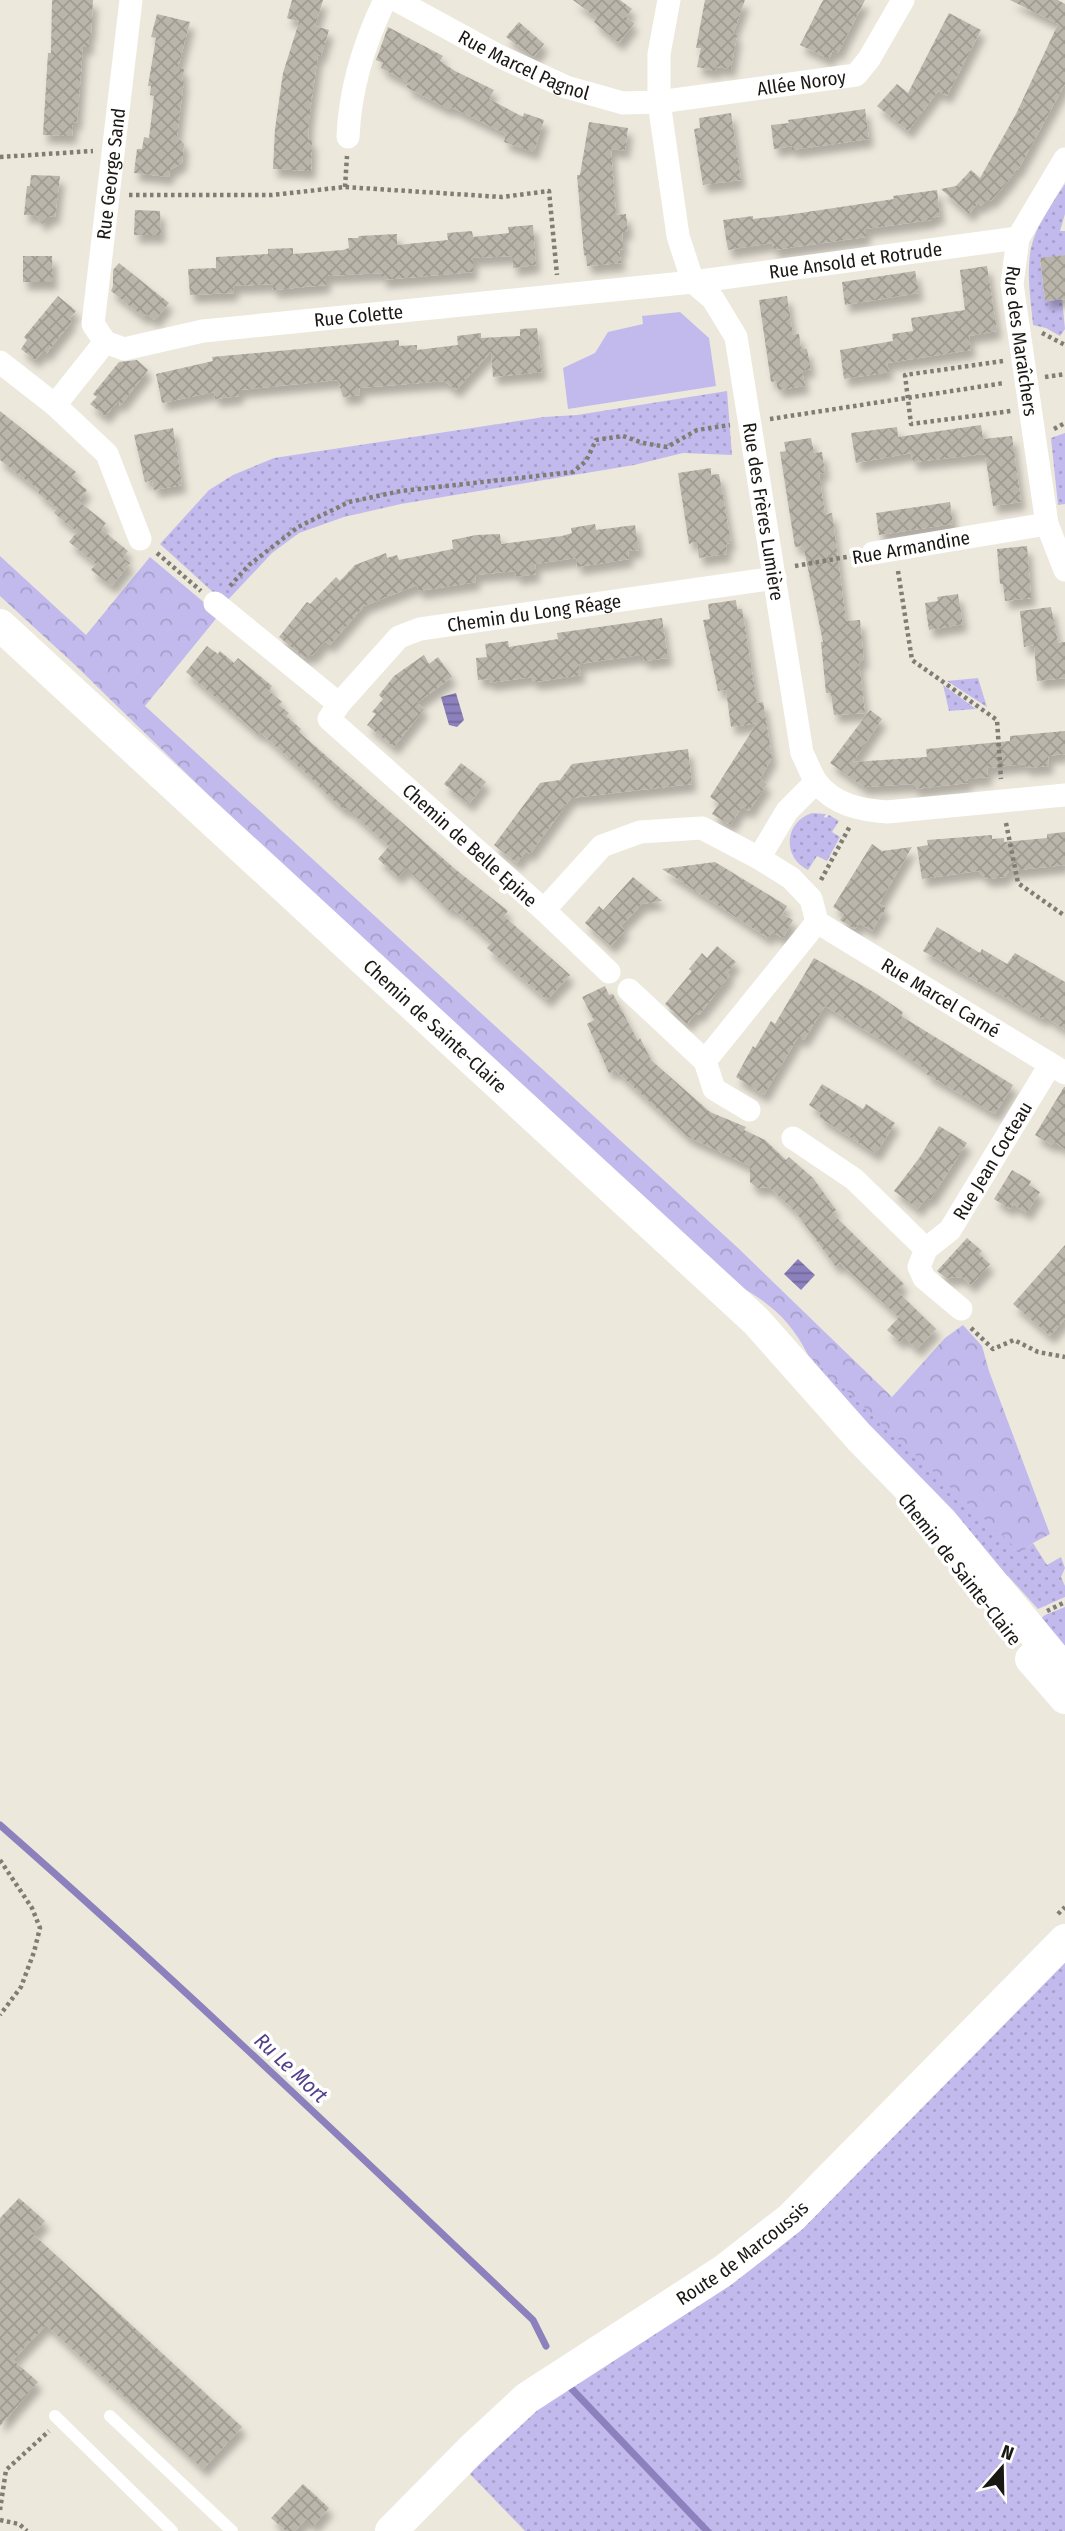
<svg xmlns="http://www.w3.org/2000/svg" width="1065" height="2531" font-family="'Fira Sans Condensed',sans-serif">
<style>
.grass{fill:url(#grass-dots)}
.forest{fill:url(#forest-crowns)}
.park{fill:#c2baed}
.water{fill:url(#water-rules)}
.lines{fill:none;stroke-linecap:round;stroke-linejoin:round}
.stream{stroke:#8c80bd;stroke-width:7}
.building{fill:url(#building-cross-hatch);filter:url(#shadow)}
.path{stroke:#807d75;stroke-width:4.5;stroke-dasharray:3.5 3.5;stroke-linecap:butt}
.lane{stroke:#fff;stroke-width:12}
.street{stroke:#fff;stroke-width:23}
.secondary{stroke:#fff;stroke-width:32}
.labels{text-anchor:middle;stroke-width:7;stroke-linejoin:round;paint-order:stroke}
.street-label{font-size:19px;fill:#1a1814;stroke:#fff}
.water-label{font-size:21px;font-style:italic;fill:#53408b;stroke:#fff}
</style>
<defs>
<pattern id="grass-dots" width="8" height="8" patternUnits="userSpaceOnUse" patternTransform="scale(1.75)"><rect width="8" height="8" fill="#c2baed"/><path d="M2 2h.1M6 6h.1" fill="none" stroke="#a69fca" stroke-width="1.8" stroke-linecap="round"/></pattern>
<pattern id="forest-crowns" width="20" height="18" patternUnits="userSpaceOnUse" patternTransform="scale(1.75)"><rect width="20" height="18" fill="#c2baed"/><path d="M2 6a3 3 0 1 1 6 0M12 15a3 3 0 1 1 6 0" fill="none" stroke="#a69fca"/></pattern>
<pattern id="water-rules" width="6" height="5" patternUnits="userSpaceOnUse" patternTransform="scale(1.75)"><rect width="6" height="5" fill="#8c80bd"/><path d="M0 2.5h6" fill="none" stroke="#726898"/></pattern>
<pattern id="building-cross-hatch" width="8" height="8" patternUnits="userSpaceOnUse" patternTransform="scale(1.75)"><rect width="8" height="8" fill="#bbb6ab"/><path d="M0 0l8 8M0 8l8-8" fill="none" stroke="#a09c92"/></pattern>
<filter id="shadow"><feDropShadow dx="4.5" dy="8" stdDeviation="3.5" flood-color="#0004"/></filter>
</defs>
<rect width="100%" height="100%" fill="#ede8dc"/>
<g class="grass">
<path d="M1065,184V214L1060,231H1065V255L1040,259L1045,301L1062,299L1065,329L1060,336L1046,328L1033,325C1031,301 1026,273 1031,248C1036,225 1052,203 1065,184Z"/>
<polygon points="727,391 732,455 683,453 634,465 401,504 344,517 299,533 272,553 225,603 160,544 209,490 233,475 274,458 544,417 577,415"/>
<polygon points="1065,433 1065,504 1058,505 1051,438"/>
<polygon points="978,678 987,707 947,681"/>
<polygon points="943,685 976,709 949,711"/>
<path d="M812,813L826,814L824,817L826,818L829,815L839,821L832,832L840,837L827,861L817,856L808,870C782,857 784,822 812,813Z"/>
<polygon points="808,1355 1022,1552 1033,1543 1047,1565 1061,1557 1065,1568 1061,1577 1065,1586 1065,1597 1038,1609 1008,1576 1002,1580"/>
<polygon points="1065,1607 1065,1653 1038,1621 1045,1615"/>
<polygon points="1065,1957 1065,2531 525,2531 468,2472 542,2405 698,2301"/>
</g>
<path class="forest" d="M0,556L86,635L150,557L219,615L145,706L737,1247L892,1397L945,1338L963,1325L982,1346L989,1371L1050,1534L1033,1543L1021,1553L808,1355C791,1321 770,1303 736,1284L265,850L74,664L0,596Z"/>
<polygon class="park" points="680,312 709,338 716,386 568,409 563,368 595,353 608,332 643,324 642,316"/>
<g class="water">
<polygon points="456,693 464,720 457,727 449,725 441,697"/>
<polygon points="798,1259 815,1275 801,1290 784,1274"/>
</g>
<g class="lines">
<g class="stream">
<path d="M0,1825C182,1985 357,2153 533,2320L546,2346"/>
<polyline points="570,2387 707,2531"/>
</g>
</g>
<g class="building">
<polygon points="52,0 93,0 91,34 89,34 89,47 83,47 77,123 73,122 72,136 43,135 48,53 51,53"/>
<polygon points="292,0 323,0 315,26 329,30 321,56 318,55 309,119 308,140 312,140 311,171 273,169 275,129 283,73 299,22 287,18"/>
<polygon points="573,0 620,0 632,9 626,17 634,23 619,43 594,22 597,18"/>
<polygon points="705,0 745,0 733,34 737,35 731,69 716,67 715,71 697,67 701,48 696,48"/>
<polygon points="823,0 865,0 838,53 833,50 829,59 800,45"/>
<polygon points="1010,0 1058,0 1065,4 1065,84 1018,170 1016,169 1011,178 991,201 988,199 981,206 978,203 969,214 941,189 956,186 971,170 980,178 1016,114 1058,24"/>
<polygon points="949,13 981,30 947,96 938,91 908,131 877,106 897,84 908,93"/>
<polygon points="157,14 190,22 178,68 184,69 182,80 184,80 177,136 184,144 182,163 170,170 169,177 134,173 137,149 142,149 144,137 149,138 154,96 150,95 151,86 148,86 156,38 151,37"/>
<polygon points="519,22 544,44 534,57 506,37"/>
<polygon points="388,27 443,56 440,61 455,71 494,90 489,99 523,117 524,113 544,120 534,152 504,142 506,134 451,107 449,109 427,98 406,87 409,83 381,68 383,63 376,60"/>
<polygon points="865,109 869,139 792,150 792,146 774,149 771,125 789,123 788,120"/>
<polygon points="731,113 741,180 703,185 694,129 700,128 699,118"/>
<polygon points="589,122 628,128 625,151 611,149 616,215 626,214 628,232 622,232 623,249 619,250 621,263 587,266 586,256 584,255 577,175 580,175"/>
<polygon points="31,175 60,176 55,217 50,216 42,224 36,215 24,215 27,186 30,186"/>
<polygon points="937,190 940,216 931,218 931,220 866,229 866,237 774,250 772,243 728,250 723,220 753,216 753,219 787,215 894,199 893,196"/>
<polygon points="135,210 160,211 161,235 134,235"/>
<polygon points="533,225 536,265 513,268 512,256 473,258 473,272 382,280 382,273 326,276 326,285 273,290 272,284 233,286 234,293 190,295 188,269 216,268 216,257 268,254 268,249 293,248 293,254 343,250 349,248 348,238 358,238 359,236 397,234 397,245 448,240 447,233 472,231 473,237 509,233 508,227"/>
<polygon points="1065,255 1065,299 1045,301 1040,258"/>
<polygon points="23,256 52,256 53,282 23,282"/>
<polygon points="119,263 169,303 155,320 146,314 144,317 111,291 113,286 113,270"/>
<polygon points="987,266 997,331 969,336 971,350 887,363 889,372 844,379 840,350 893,341 892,334 913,331 911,318 965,310 960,270"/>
<polygon points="915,271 919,293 845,305 842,282"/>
<polygon points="58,296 76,311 69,319 72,321 46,354 43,351 35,360 21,349 27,340 24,337"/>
<polygon points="787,296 793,335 799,334 801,349 807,349 811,369 802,371 805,386 778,390 776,381 771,382 759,300"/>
<polygon points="537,328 542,372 493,377 491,352 456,390 444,381 359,388 360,395 343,397 338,380 239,390 239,396 215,399 214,392 162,403 156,374 213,361 212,357 399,340 399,346 417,345 417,350 458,345 457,336 481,333 481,338 520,336 520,329"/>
<polygon points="137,360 148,370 120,406 119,400 105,416 90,404 97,397 93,394 119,362"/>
<polygon points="0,411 76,472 71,477 87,490 78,501 106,523 101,529 128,551 123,558 130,563 112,586 91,570 96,564 69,542 77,532 54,513 57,508 39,494 39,490 0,460"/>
<polygon points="981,425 983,439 1012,436 1021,502 993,506 985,454 913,462 911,453 856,463 851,433 897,427 898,437"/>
<polygon points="173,428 182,485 154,490 152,480 145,482 134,435"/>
<polygon points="811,438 814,453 822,452 825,473 819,474 825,514 832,513 846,621 860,620 864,662 859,662 865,713 834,715 831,693 826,693 821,642 823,642 805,554 803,546 795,547 780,452 786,451 784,442"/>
<polygon points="711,468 711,475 719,474 731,543 726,544 727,554 699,558 697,542 689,544 678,473"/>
<polygon points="950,502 953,524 879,535 876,513"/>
<polygon points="595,524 596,530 635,525 639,550 628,551 629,559 577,567 576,558 535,564 536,574 516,577 515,571 475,575 476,582 419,591 417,585 364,606 330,645 325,641 312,656 309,654 305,658 279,637 307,602 310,604 336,577 340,581 355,565 386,553 387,558 397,555 399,560 453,549 452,540 476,535 500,534 501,544 562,536 572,533 571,528"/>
<polygon points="1027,546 1031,598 1005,601 1003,584 1000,584 997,549"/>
<polygon points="958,594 963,624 929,630 925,603 938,601 937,597"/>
<polygon points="736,600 737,609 742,609 757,703 763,702 772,758 760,779 767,784 749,811 742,807 730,825 712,814 719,803 710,797 757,723 731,727 726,690 718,691 703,620 710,619 708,604"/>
<polygon points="1051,607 1058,643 1065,642 1065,678 1037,681 1034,645 1024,647 1020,611"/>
<polygon points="662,618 668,658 644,661 643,656 633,656 579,664 581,675 543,681 533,682 532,677 489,683 489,679 478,680 476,658 487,657 485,644 508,641 509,647 558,639 557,633"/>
<polygon points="207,646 218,654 220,651 234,663 238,658 272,686 269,691 282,702 279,705 289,713 286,716 301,729 299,732 455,869 508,911 504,916 570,975 547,1000 487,948 492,942 452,908 450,911 406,868 398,877 378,859 389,846 346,808 344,810 319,787 320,786 261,733 258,734 186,672"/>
<polygon points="424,655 429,664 438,657 452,677 417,703 424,709 394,747 367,725 376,714 372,712 383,699 379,695 394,676"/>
<polygon points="870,710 882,719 853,762 927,757 926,749 1010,741 1010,736 1065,731 1065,754 1048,756 1049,766 1026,768 1025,764 987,768 988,777 967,779 968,783 914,789 914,784 864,787 830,763"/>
<polygon points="688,749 692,784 571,798 530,854 526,851 517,863 494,845 540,783 560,780 572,764"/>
<polygon points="461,763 486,782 469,804 444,784"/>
<polygon points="1065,832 1065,865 1009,871 1005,877 987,879 978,871 922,879 917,847 928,845 927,840 992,835 992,839 1004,838 1004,842 1047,838 1047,834"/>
<polygon points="872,844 882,851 912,847 879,904 886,908 872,931 859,923 855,929 840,920 844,914 833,907"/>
<polygon points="715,862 787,906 782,914 793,920 783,938 772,932 768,938 662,869"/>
<polygon points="633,877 662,901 642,904 621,926 625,930 611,946 585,923 599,906 603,910"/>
<polygon points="937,927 980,953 982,949 1007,964 1015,953 1065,982 1065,1030 1045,1016 1043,1019 923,951"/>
<polygon points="717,946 736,962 727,973 730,975 699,1015 696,1013 687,1024 665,1004 692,971 689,969 702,953 707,958"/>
<polygon points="814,958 875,993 903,1012 901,1016 1013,1085 995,1114 926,1074 928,1071 891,1046 825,1006 804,1040 798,1037 764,1095 736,1077 753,1046 755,1048 771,1021 775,1024"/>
<polygon points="605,986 609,995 613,994 638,1041 640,1038 651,1060 710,1112 746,1127 744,1130 765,1140 786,1160 789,1157 813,1178 836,1210 832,1213 904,1284 897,1291 936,1329 917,1349 904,1337 900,1342 887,1330 899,1317 840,1263 836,1267 795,1211 769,1187 757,1188 750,1182 750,1166 688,1137 615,1070 609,1073 587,1024 594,1020 582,997"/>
<polygon points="822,1084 863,1109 866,1104 895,1123 876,1154 819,1117 821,1113 809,1105"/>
<polygon points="1064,1087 1065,1087 1065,1149 1054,1142 1052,1145 1035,1135"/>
<polygon points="939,1126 967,1143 930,1200 927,1197 918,1209 894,1191 920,1157"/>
<polygon points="1012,1170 1031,1181 1029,1185 1040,1192 1027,1213 1013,1204 1010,1209 994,1199"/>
<polygon points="967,1238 982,1251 979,1254 990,1264 971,1285 962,1277 946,1278 937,1271"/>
<polygon points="1065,1245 1065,1319 1050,1336 1013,1304"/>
<polygon points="19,2198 45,2221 33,2234 242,2427 203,2469 46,2325 13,2360 38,2382 0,2426 0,2218"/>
<polygon points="303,2484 329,2508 313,2526 306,2519 295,2531 286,2531 271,2518"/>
</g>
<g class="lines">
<g class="path">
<polyline points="0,157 93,151"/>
<polyline points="345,187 347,156"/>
<polyline points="129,195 272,195 345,187 502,197 549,191 557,275"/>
<polyline points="1042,333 1065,345"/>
<polyline points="1003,361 905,375 911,424 1011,411"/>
<polyline points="1045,377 1065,374"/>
<polyline points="770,419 1004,383"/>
<polyline points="1054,429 1065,423"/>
<polyline points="157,553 201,591"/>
<polyline points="795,566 852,556"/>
<polyline points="898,571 912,660 997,720 1001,779"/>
<polyline points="230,586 249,565 298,527 349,502 401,491 573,472 586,461 596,440 623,436 643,443 667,447 697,430 730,425"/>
<polyline points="1006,823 1018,883 1065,916"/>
<polyline points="821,880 850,826"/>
<polyline points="971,1328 993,1349 1014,1340 1038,1352 1065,1357"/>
<polyline points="1047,1611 1065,1602"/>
<polyline points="0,1860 32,1908 40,1928 34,1952 21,1987 0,2015"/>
<polyline points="1058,1914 1065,1907"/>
<polyline points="0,2510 6,2470 49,2431"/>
<polyline points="0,2520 19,2524 27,2531"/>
</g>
<g class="lane">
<polyline points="55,2416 172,2531"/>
<polyline points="110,2416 232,2531"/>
</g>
<g class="street">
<path id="s1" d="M396,0L499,56L566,87L623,103L659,102L856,75L869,59L903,0"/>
<path id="s2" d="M669,0L659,54V102L678,236L693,282L713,299L736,337L802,753C807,762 811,775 817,783C835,805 860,810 887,812L1065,795"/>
<path d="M348,137C350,89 364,43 385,0"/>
<path id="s3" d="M1065,159L1018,238L1012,284L1047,524L1065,570"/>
<path id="s4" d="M105,342L93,324L131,0"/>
<polyline points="0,362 55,405 107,454 140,539"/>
<path id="s5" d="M55,405L105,342L124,349L203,331L693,282L1018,238"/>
<polyline points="873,553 1047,524"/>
<polyline points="215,603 339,704"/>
<polyline points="759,858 787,811 816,782"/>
<polyline points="544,910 602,846 640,832 702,828 759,858 791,878 811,899 817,922"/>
<path id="s6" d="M817,922L1065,1073"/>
<path id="s7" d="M609,972L544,910L329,719L339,704L399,637L420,629L775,578"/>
<polyline points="629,990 705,1061 714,1089 749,1110"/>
<polyline points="705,1061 817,922"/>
<polyline points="793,1138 854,1179 926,1249"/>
<path id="s8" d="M926,1249L950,1230L1050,1065"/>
<polyline points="926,1249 919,1267 924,1278 961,1309"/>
</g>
<g class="secondary">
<path id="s9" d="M0,625L756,1321L859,1437L942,1522L1065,1671"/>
<polyline points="1031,1659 1065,1698"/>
<path id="s10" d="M391,2531L472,2449L527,2398L723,2271L791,2218L1065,1940"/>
</g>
</g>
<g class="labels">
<g class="street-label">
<text dy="7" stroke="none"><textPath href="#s1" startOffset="144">Rue Marcel Pagnol</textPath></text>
<text dy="7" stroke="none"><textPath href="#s1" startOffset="430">Allée Noroy</textPath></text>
<text dy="7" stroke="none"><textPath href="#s4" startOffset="173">Rue George Sand</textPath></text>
<text dy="7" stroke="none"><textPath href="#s5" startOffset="838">Rue Ansold et Rotrude</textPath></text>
<text dy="7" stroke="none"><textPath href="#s5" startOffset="338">Rue Colette</textPath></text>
<text dy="7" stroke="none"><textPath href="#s3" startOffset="196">Rue des Maraîchers</textPath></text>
<text dy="7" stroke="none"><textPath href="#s2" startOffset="534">Rue des Frères Lumière</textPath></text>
<text transform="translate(911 547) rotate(-10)" y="7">Rue Armandine</text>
<text dy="7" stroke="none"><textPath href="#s7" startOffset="623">Chemin du Long Réage</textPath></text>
<text transform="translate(470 845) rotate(42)" y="7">Chemin de Belle Epine</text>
<text dy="7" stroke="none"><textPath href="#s6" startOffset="145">Rue Marcel Carné</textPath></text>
<text dy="7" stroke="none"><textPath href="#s9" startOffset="592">Chemin de Sainte-Claire</textPath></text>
<text dy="7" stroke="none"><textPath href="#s8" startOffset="112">Rue Jean Cocteau</textPath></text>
<text transform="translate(960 1569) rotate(52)" y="7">Chemin de Sainte-Claire</text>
<text dy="7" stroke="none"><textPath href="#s10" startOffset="450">Route de Marcoussis</textPath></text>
</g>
<g class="water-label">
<text transform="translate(291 2068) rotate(43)" y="7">Ru Le Mort</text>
</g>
</g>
<g transform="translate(1002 2468) rotate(20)" stroke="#ffffff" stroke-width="5" paint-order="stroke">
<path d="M0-5L12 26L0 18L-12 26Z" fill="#1a1814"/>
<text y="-10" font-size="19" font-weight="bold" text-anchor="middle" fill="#1a1814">N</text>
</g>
</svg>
